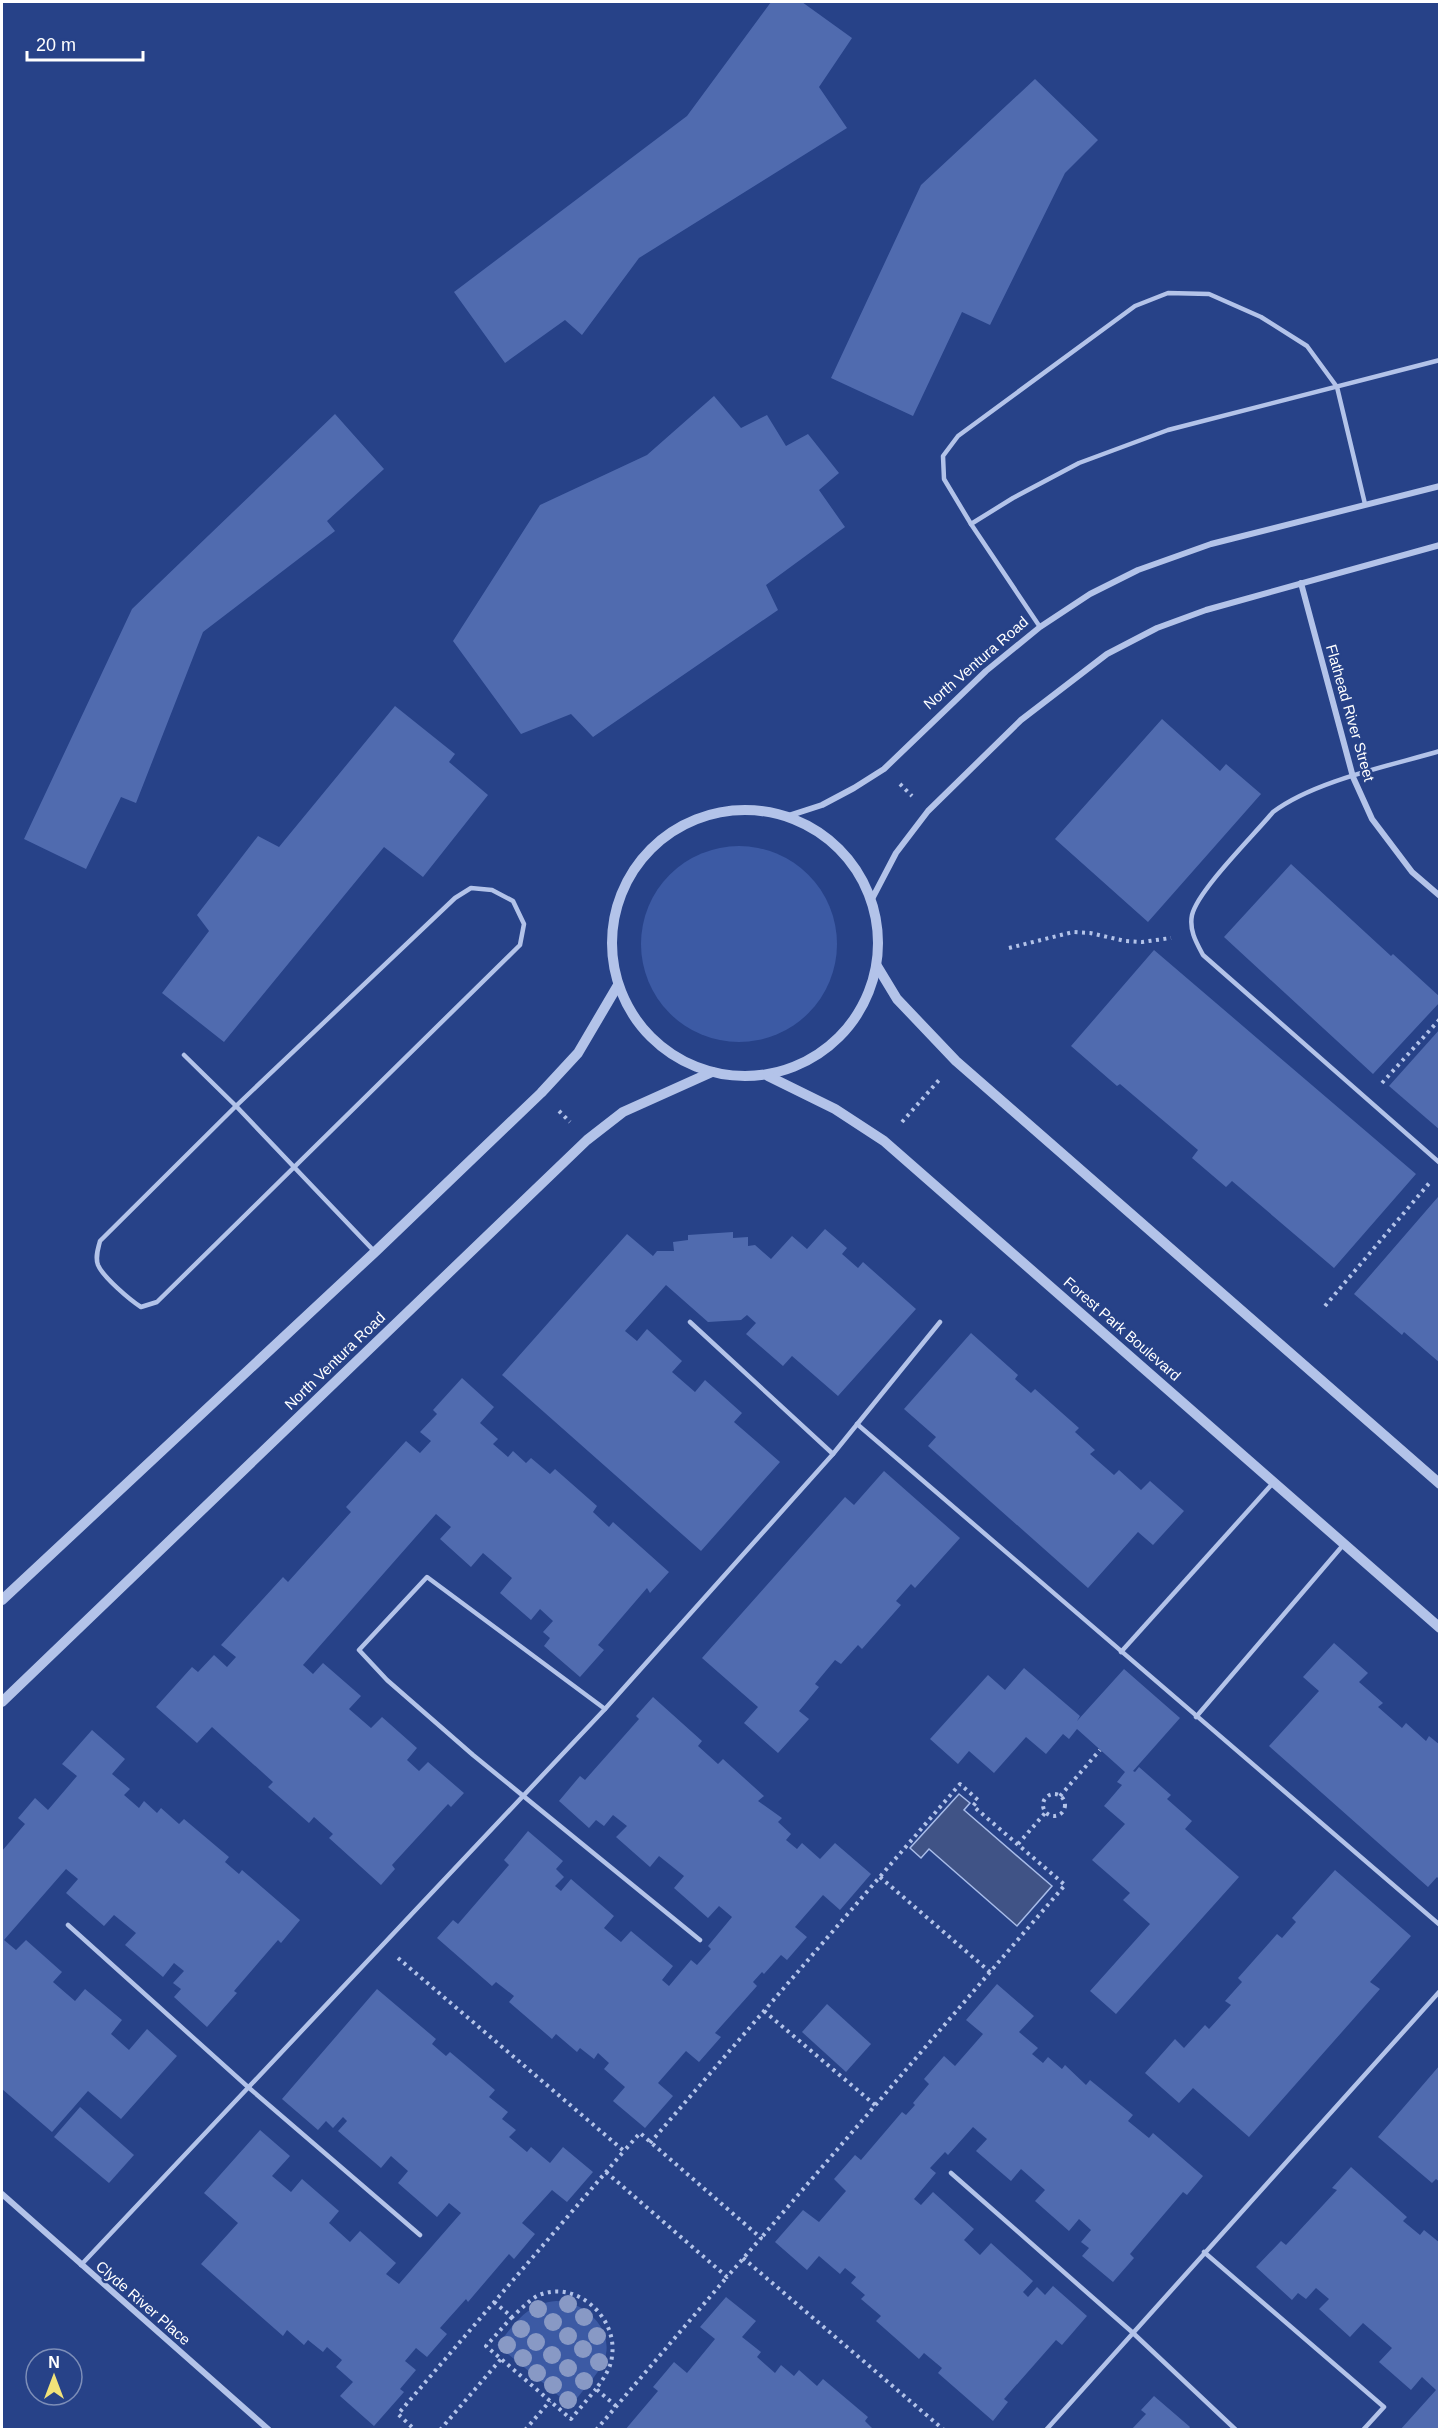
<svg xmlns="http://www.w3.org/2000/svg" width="1441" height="2431" font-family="Helvetica,sans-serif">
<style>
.green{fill:#3c5aa4}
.water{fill:#405386;stroke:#a8bce9;stroke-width:1.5}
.building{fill:#506baf}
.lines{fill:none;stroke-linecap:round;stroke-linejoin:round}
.path{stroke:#b3c3e9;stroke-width:4;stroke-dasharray:3 4.5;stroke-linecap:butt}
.service{stroke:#b3c3e9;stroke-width:4.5}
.minor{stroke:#b3c3e9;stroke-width:6}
.tertiary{stroke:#b3c3e9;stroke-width:10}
.tree{fill:#8899c5}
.labels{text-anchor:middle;stroke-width:5;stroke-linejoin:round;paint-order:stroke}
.street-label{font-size:15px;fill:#fff;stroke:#274288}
</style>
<rect width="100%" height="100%" fill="#274288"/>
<g class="green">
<circle cx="739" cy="944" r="98"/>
<path d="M556,2301C585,2301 616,2330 604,2361C597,2376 581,2392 571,2406L497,2345C516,2323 526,2304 556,2301Z"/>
</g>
<polygon class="water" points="959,1794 970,1803 964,1810 1052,1886 1017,1926 929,1849 921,1858 910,1848"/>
<g class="building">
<polygon points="771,2 802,2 852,38 819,87 847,128 639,258 582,335 565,320 505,363 454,292 687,116"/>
<polygon points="1035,79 1098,140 1065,173 990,325 962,312 913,416 831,378 921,185"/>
<polygon points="714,396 741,428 767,415 786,446 808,434 839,473 819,490 845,527 766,585 778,610 593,737 571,714 521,734 453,641 540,505 647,455"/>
<polygon points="335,414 384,469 327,521 335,531 203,632 136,803 121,797 86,869 24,839 132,609"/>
<polygon points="395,706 455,754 449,762 488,795 423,877 384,847 224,1042 162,993 209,931 197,915 258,836 279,847"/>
<polygon points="1162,719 1220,771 1226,764 1261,794 1148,922 1055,839"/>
<polygon points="1291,864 1391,956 1393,954 1440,997 1440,1002 1373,1074 1224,937"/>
<polygon points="1154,950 1416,1174 1334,1268 1232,1181 1226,1187 1192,1158 1198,1150 1120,1084 1117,1086 1071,1046"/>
<polygon points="1440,1029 1440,1130 1389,1086"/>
<polygon points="1438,1197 1440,1199 1440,1363 1404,1332 1402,1335 1354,1294"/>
<polygon points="825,1229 847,1248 842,1254 858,1268 863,1262 916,1309 838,1396 792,1356 783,1366 746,1334 756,1323 747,1315 741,1320 708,1322 666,1285 625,1331 637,1341 647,1329 682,1361 672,1372 695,1392 705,1380 742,1413 734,1422 780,1462 701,1551 502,1375 627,1234 653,1256 657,1251 674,1251 673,1242 688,1240 688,1235 733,1232 733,1238 748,1237 748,1246 755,1245 771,1259 792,1236 807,1249"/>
<polygon points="971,1333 1018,1375 1015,1379 1031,1393 1035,1389 1079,1428 1075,1432 1095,1450 1090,1454 1114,1475 1119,1470 1141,1490 1150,1481 1184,1511 1153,1545 1138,1532 1088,1588 928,1446 936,1437 904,1409"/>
<polygon points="462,1378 494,1407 480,1423 498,1439 493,1444 508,1457 513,1451 526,1463 531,1458 550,1474 555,1469 597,1506 593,1512 609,1527 613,1522 669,1572 650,1593 647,1588 598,1645 604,1650 580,1677 544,1646 550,1638 543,1632 553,1621 540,1609 531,1620 500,1593 512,1578 483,1553 471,1567 440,1539 451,1527 436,1514 303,1665 313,1674 323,1663 361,1696 349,1709 371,1728 382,1717 417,1748 407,1760 419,1771 428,1762 464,1793 451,1807 448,1804 392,1865 395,1869 381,1885 329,1838 333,1834 314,1817 309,1823 268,1787 273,1782 212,1727 197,1743 156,1707 192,1667 198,1672 214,1655 227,1667 236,1657 221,1645 283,1577 288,1582 351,1512 346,1507 406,1441 420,1453 431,1441 420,1432 437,1414 433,1410"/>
<polygon points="884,1471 960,1538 915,1588 911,1584 896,1601 901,1605 862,1649 858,1645 841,1664 835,1660 815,1684 819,1687 799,1711 809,1719 778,1753 744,1723 758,1707 702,1658 845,1497 854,1505"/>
<polygon points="1334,1643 1368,1673 1359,1682 1383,1703 1378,1707 1402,1728 1406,1723 1426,1741 1429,1736 1440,1745 1440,1880 1437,1877 1428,1887 1269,1746 1319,1691 1303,1677"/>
<polygon points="1024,1668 1080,1716 1077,1721 1124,1669 1180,1718 1133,1771 1135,1772 1139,1767 1171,1795 1167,1799 1192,1821 1185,1829 1239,1877 1116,2014 1090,1991 1150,1924 1123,1900 1130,1893 1092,1860 1125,1824 1104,1806 1122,1785 1117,1782 1125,1772 1077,1729 1069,1739 1063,1734 1046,1754 1026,1737 994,1773 969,1751 958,1764 930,1739 988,1675 1005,1690"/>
<polygon points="653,1697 702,1741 698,1746 718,1764 723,1759 764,1796 758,1801 782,1818 778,1822 791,1834 786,1840 797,1849 802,1843 820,1859 835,1843 871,1874 840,1910 823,1895 795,1927 807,1937 787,1960 781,1955 764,1974 762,1972 753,1982 757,1986 715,2033 721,2037 699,2062 686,2051 658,2083 673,2096 645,2128 613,2101 625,2087 604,2069 609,2063 598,2053 594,2059 580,2048 577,2052 556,2034 552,2039 509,2002 514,1996 496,1982 492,1986 437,1938 453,1920 458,1924 509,1865 504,1860 528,1831 563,1861 556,1869 564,1877 555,1886 561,1891 571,1879 614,1916 604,1928 621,1942 631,1931 673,1966 662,1980 669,1986 691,1960 697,1965 711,1949 708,1946 732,1917 719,1906 708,1918 674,1888 684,1876 659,1856 650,1867 616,1837 627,1826 613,1815 604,1826 596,1820 589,1828 559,1801 580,1776 585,1780 639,1719 636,1716"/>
<polygon points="92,1730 125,1759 112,1774 130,1789 124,1795 139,1808 144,1801 157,1813 161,1808 179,1824 184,1819 229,1857 225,1862 239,1874 242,1870 300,1920 281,1943 278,1940 234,1991 237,1993 207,2027 174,1997 181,1989 173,1983 184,1971 174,1963 163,1977 125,1945 136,1933 114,1915 104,1926 66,1893 78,1879 66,1869 4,1940 16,1950 26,1940 62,1972 53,1982 75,2001 85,1989 122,2020 111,2034 129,2050 147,2029 177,2056 121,2119 88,2091 52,2132 2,2089 2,1851 25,1824 18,1818 35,1798 48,1810 77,1776 62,1764"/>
<polygon points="1335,1870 1411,1936 1370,1982 1380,1989 1249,2137 1193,2088 1179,2103 1145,2073 1175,2039 1184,2048 1205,2025 1209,2029 1231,2005 1225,2001 1242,1982 1238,1978 1277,1934 1282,1938 1296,1922 1292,1918"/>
<polygon points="997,1984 1034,2016 1019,2032 1038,2048 1032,2054 1043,2063 1048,2057 1062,2069 1065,2065 1086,2085 1090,2080 1133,2115 1128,2121 1149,2138 1153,2133 1203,2176 1187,2195 1183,2192 1130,2254 1134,2258 1113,2282 1082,2256 1089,2248 1081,2242 1091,2230 1079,2219 1069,2231 1035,2201 1045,2190 1021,2169 1011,2181 976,2151 987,2139 973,2127 948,2155 945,2152 930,2168 936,2173 914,2199 921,2205 933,2192 974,2229 964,2240 980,2255 991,2243 1033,2281 1023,2292 1028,2297 1037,2287 1045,2295 1053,2286 1087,2316 1062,2345 1056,2340 1004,2399 1008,2402 993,2421 938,2373 942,2368 924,2353 919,2359 876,2321 881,2316 861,2299 865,2295 851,2283 856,2277 845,2268 840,2274 819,2256 807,2270 775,2242 803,2210 819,2222 846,2191 834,2179 855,2155 861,2160 902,2112 906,2115 915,2105 913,2103 929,2084 924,2079 944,2056 955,2066 983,2034 966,2020"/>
<polygon points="377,1989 436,2039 432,2044 446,2056 450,2052 495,2090 489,2097 508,2112 502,2119 516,2130 509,2137 527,2152 531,2147 550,2163 563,2147 593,2172 567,2202 552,2190 522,2223 535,2234 514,2259 509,2254 468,2302 466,2299 440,2328 447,2334 427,2357 416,2348 405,2361 416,2370 400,2389 404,2392 374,2426 340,2396 353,2382 336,2367 342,2360 327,2347 323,2352 308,2340 304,2345 287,2330 283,2336 201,2264 238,2223 204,2193 260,2130 290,2156 272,2176 291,2192 302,2179 339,2211 329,2223 350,2242 360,2231 396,2263 386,2274 399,2284 461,2213 449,2203 437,2217 398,2183 408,2171 391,2156 381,2168 338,2131 347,2121 343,2117 333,2128 326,2121 318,2130 282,2099"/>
<polygon points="827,2004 871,2044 846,2072 802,2032"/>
<polygon points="1440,2065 1440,2182 1436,2179 1432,2183 1378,2137"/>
<polygon points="80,2107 134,2155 109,2183 54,2137"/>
<polygon points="1351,2167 1407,2217 1403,2221 1420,2235 1424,2230 1440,2243 1440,2430 1400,2430 1436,2390 1422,2377 1411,2390 1379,2362 1392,2348 1363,2323 1350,2337 1319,2309 1329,2299 1316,2288 1306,2299 1298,2293 1292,2300 1256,2267 1281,2241 1286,2245 1337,2190 1332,2188"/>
<polygon points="726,2297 756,2321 742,2337 761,2352 757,2357 775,2373 781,2365 794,2376 799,2370 817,2386 823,2379 868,2417 865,2421 874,2430 625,2430 658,2391 653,2387 674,2362 687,2373 715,2339 700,2327"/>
<polygon points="1154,2396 1190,2427 1188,2430 1131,2430 1146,2414 1141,2410"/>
</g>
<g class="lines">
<g class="path">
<polyline points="900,784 912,796"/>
<polyline points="1009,948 1073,932 1090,933 1125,941 1142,942 1171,938"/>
<polyline points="1382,1083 1440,1019"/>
<polyline points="559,1111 570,1122"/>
<polyline points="902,1122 939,1080"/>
<polyline points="1325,1306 1431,1181"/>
<circle cx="1054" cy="1805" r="11"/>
<polyline points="1060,1796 1100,1750"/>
<polyline points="1018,1844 1046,1812"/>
<polyline points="880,1877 990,1972"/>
<polyline points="398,1958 624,2151 398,2414 415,2430"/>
<polyline points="764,2011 875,2105"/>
<polyline points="650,2143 960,1784 978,1800 973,1806 1065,1885 761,2238"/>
<polyline points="606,2172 727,2277 761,2238 640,2133 624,2151"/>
<polyline points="743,2258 944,2430"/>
<path d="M494,2302L512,2317C519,2311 528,2301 537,2296C575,2278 618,2317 612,2356C611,2369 603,2379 596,2389L616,2406"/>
<polyline points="512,2317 486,2346 571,2419 596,2389"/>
<polyline points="440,2430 501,2359"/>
<polyline points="525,2430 550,2401"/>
<polyline points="596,2430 727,2277"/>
</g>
<g class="service">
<polyline points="971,524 1013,498 1079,463 1168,430 1440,360"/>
<polyline points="1040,627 971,524 944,479 943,456 958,436 1135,306 1168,293 1209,294 1261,317 1307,346 1337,387 1365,504"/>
<path d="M1440,751C1389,766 1314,781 1273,812C1254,835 1198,890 1192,915C1189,930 1196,942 1203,955L1440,1163"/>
<path d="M471,888L492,890L513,901L524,924L520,945L157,1302L141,1307C130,1300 103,1277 98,1265C95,1257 98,1249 100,1241L236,1106L455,898Z"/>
<polyline points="184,1055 236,1106 375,1252"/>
<polyline points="690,1322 833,1454"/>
<polyline points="857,1424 1440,1925"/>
<polyline points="1121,1652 1274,1482"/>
<polyline points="605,1709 427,1577 359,1650 387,1680 473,1755 700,1940"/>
<polyline points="1196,1717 1344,1544"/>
<polyline points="68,1925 248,2087 420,2235"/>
<polyline points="951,2173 1132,2332 1236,2430"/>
<polyline points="1204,2252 1384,2407 1363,2430"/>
<polyline points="81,2265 605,1709 833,1454 940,1322"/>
<polyline points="1046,2430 1440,1991"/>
</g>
<g class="minor">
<polyline points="1301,583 1353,777 1372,819 1412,872 1440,896"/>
<polyline points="788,816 822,805 854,788 884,769 986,671 1040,627 1090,594 1138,570 1211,544 1440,486"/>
<polyline points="873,897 896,853 928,811 1021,720 1107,654 1157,628 1206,610 1440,545"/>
<polyline points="2,2194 269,2430"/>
</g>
<g class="tertiary">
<circle cx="745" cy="943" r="133"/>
<polyline points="877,966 897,999 956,1061 1440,1484"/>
<polyline points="768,1076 835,1109 884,1141 1440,1628"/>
<polyline points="2,1600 375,1252 541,1093 578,1053 618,985"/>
<polyline points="2,1702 587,1140 623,1112 712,1072"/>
</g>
</g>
<g class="tree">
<circle cx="568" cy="2304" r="9"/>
<circle cx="538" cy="2309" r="9"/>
<circle cx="584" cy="2317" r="9"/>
<circle cx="553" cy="2322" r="9"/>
<circle cx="521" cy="2329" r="9"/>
<circle cx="568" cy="2336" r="9"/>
<circle cx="597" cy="2336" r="9"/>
<circle cx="536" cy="2342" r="9"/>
<circle cx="507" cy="2345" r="9"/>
<circle cx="583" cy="2349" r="9"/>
<circle cx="552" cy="2355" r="9"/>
<circle cx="523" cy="2358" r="9"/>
<circle cx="599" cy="2362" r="9"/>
<circle cx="568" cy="2368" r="9"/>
<circle cx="537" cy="2373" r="9"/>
<circle cx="584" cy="2381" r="9"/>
<circle cx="553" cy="2385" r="9"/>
<circle cx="568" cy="2400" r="9"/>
</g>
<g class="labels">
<g class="street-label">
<text transform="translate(976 663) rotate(-41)" y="5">North Ventura Road</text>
<text transform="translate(1350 713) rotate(74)" y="5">Flathead River Street</text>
<text transform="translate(1122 1329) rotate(41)" y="5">Forest Park Boulevard</text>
<text transform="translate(335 1361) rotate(-44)" y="5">North Ventura Road</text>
<text transform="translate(143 2303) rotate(41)" y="5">Clyde River Place</text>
</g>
</g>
<rect width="1441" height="2431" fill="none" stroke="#ffffff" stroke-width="6"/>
<g transform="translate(54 2377)"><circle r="28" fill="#274288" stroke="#7d8eb8" stroke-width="1.5"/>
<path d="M0-4.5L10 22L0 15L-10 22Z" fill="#f1e279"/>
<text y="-9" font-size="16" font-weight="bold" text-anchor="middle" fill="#ffffff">N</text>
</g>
<path d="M27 51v9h116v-9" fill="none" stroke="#ffffff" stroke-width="3"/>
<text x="36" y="51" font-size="18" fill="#ffffff" stroke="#274288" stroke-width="4.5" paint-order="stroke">20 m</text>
</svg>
